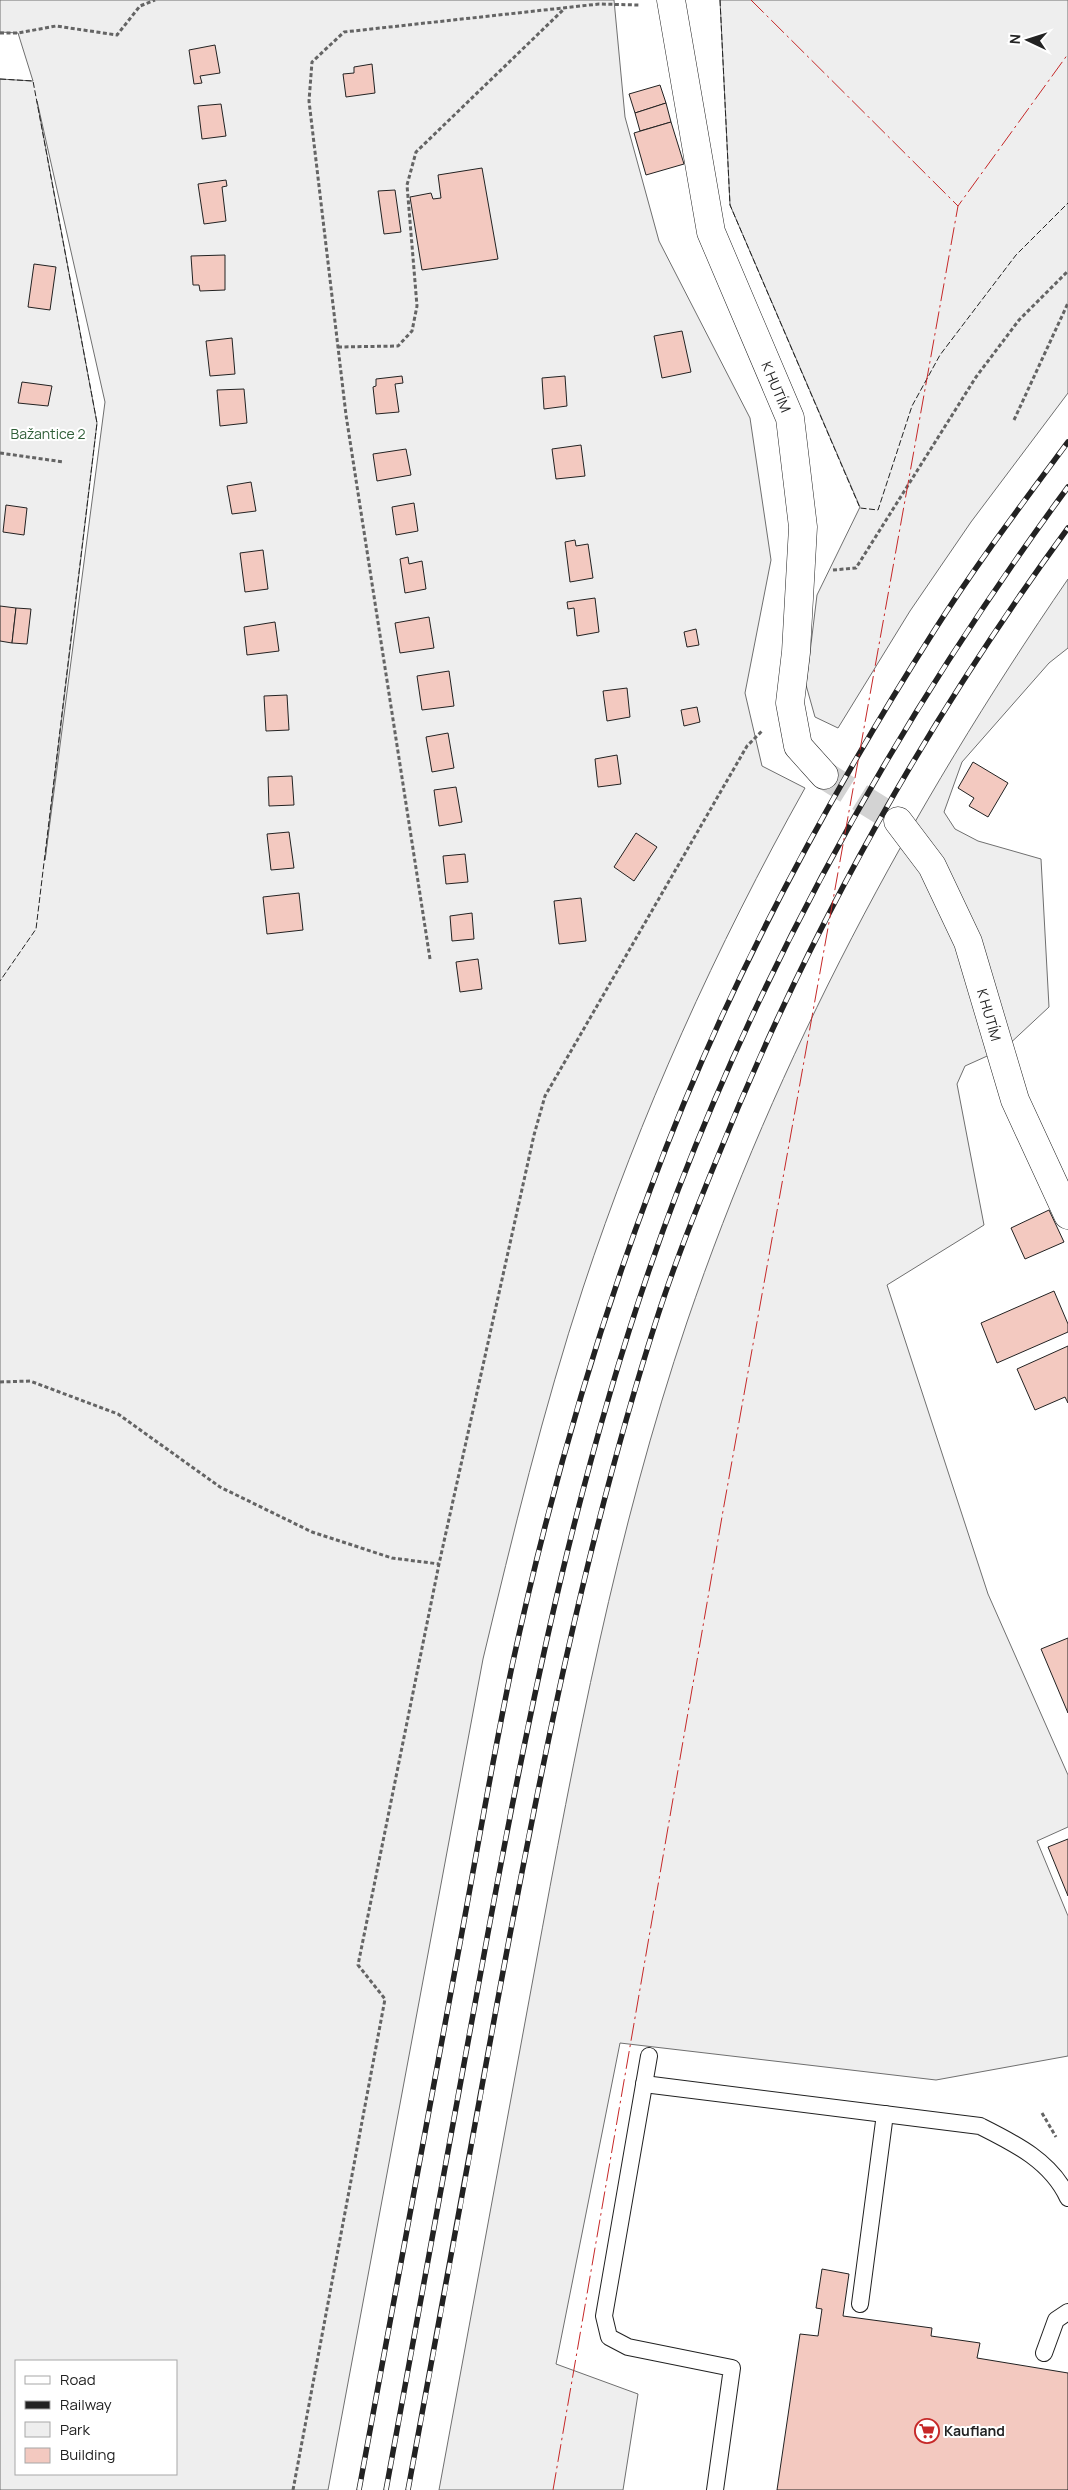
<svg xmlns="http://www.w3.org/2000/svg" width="1068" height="2490" font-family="Manrope,sans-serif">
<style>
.green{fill:#eee;stroke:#6f6f6f;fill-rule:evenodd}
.building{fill:#f3c9c0;stroke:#222}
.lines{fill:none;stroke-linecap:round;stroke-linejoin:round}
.street-tunnel{stroke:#d3d3d3;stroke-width:28;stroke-dasharray:28 14;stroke-linecap:butt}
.lane-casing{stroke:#222;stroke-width:18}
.street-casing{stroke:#222;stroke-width:29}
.path{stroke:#646464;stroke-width:3;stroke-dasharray:4 2.5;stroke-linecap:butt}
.lane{stroke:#fff;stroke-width:16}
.street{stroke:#fff;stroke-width:28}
.rail-casing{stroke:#222;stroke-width:5.5}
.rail{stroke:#fff;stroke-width:4;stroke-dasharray:11;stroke-linecap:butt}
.fence{stroke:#222;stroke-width:1;stroke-dasharray:6 2.5;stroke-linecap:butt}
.power{stroke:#c62828;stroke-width:1;stroke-dasharray:18 4 2.5 4;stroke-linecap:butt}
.labels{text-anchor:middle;stroke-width:4;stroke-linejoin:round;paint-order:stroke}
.street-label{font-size:14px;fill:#222;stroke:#fff}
.park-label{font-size:14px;fill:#2f5e38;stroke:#fff}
.poi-label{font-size:14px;font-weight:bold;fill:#222;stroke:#fff;text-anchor:start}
</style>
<rect width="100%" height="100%" fill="#fff"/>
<g class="green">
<path d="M0,0H614L625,117L659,241L750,418L771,560L745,693L762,766L805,788C716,947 640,1115 583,1288C543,1410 513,1534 483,1659L328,2490H0V79L33,81L18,33L0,32ZM37,101L105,402L45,860L97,423ZM16,2361H176V2474H16Z"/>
<polygon points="720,0 1068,0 1068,393 971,522 910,611 838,728 815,717 806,685 817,595 860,507 730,205"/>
<path d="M1068,579V648L1049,663L962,762L944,812L955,829L978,841L1041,859L1049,1007L1005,1048L965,1066L957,1084L984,1225L887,1285L988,1594L1068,1775V1827L1037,1841L1068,1916V2056L936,2080L620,2043L556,2364L638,2394L623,2490H439C471,2316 503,2142 535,1968C575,1750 616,1532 687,1322C777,1057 910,809 1068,579Z"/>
</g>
<g class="building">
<polygon points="215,45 220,73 200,76 202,83 194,84 189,50"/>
<polygon points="372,64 375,93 346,97 343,74 354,73 354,67"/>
<polygon points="660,85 666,103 635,113 629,94"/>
<polygon points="666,103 671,122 640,131 635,113"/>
<polygon points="221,104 226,136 202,139 198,106"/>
<polygon points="671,122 684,164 646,175 634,133"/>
<polygon points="482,168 498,259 422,270 410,197 431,193 433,199 441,198 438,175"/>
<polygon points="226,180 227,186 222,187 226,221 204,224 198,184"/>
<polygon points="395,190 401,232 384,234 378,191"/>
<polygon points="225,255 225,290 200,291 199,285 193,285 191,256"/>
<polygon points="34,264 56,267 50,310 28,307"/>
<polygon points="682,331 691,372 662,378 654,336"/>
<polygon points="232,338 235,374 210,376 206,341"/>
<polygon points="402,376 403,383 395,384 399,412 376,414 373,387 376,386 376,379"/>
<polygon points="565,376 567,406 544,409 542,378"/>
<polygon points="22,382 52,386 48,406 18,403"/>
<polygon points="244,389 247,423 220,426 217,390"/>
<polygon points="581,445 585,476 556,479 552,449"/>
<polygon points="406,449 411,475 377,481 373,454"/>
<polygon points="251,482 256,511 232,514 227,486"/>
<polygon points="414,503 418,531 396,535 392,507"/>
<polygon points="6,505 27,508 24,535 3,532"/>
<polygon points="575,540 576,546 588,544 593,578 570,582 565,542"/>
<polygon points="263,550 268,589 245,592 240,553"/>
<polygon points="408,557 409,564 422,561 426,589 405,593 400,559"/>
<polygon points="595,598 599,632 577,636 574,608 568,609 567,602"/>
<polygon points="0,606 16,608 12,643 0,641"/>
<polygon points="16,608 31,609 27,644 12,643"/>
<polygon points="429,617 434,648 400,653 395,623"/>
<polygon points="275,622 279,651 247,655 244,627"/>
<polygon points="696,629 699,645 687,647 684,632"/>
<polygon points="449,671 454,706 422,710 417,676"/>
<polygon points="627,688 630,717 607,721 603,691"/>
<polygon points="287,695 289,730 266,731 264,696"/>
<polygon points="697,707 700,722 684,726 681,710"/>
<polygon points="448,733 454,768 432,772 426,737"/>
<polygon points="617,755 621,784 598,787 595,759"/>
<polygon points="973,762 1008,783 988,817 969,806 974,798 958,788"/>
<polygon points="292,776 294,805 269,806 268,777"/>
<polygon points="456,787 462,822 439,826 434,790"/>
<polygon points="289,832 294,868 271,870 267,834"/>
<polygon points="636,833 657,847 634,881 614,867"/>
<polygon points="465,854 468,882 446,884 443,856"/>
<polygon points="299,893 303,930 267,934 263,897"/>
<polygon points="581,898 586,941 559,944 554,901"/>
<polygon points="472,913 474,939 452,941 450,916"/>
<polygon points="478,959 482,989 460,992 456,962"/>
<polygon points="1049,1210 1064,1242 1025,1259 1011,1228"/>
<polygon points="1054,1291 1068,1324 1068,1332 997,1363 981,1323"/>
<polygon points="1068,1346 1068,1403 1065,1397 1035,1410 1017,1369"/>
<polygon points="1068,1638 1068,1713 1041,1649"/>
<polygon points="1068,1839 1068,1896 1048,1847"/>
<polygon points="822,2269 849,2274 843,2316 932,2328 931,2336 980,2343 977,2358 1068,2373 1068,2490 777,2490 800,2334 818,2336 822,2309 816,2308"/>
</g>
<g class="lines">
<polyline class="street-tunnel" points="824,775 898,821"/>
<defs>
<g id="lane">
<polyline points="649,2056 604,2316 609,2337 628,2347 732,2368 715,2490"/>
<path d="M644,2084L980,2126C1014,2143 1051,2161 1068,2198"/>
<polyline points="860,2304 885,2114"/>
<polyline points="1044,2353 1056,2320 1068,2312"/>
</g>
<g id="street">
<polyline points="671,0 711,232 790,418 803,527 796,652 790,703 798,746 824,775"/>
<polyline points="898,821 932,866 968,942 1015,1100 1068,1215"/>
</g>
</defs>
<use href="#lane" class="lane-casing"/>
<use href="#street" class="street-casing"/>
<g class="path">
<polyline points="0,33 18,33 56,26 117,35 140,6 155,0"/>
<polyline points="338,347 398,346 412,331 417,306 407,185 416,152 563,10"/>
<polyline points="1014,420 1068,303"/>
<polyline points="0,453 64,462"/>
<polyline points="833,570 856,568 976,377 1019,320 1068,271"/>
<polyline points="430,959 346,415 309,101 312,62 344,32 599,4 639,5"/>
<polyline points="0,1382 30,1381 118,1414 220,1487 312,1532 392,1558 439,1564"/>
<polyline points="1042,2113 1056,2137"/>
<polyline points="293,2490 385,1999 358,1965 439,1564 534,1135 545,1096 747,746 762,731"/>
</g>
<use href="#lane" class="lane"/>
<use href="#street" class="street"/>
<defs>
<g id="rail">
<path d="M359,2490C391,2317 423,2143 455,1970C474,1869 491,1767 512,1666C547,1505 592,1345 650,1190C722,994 822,807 934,631C975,566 1022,504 1068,442"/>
<path d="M386,2490C418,2317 449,2144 481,1971C529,1707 582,1442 678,1190C775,939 909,703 1068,487"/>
<path d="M408,2490C438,2328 468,2166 497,2004C540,1772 585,1542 657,1318C674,1265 695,1212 716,1161C806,936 925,723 1068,528"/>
</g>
</defs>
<use href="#rail" class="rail-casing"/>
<use href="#rail" class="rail"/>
<g class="fence">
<polyline points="720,0 730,205 860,508 878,510 912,406 940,355 1016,255 1068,203"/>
<polyline points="0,79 33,81 97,423 36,929 0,981"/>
</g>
<g class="power">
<polyline points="751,0 958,206"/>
<polyline points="553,2490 723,1511 958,206 1068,54"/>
</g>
</g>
<defs>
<symbol id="supermarket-ring" viewBox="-11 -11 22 22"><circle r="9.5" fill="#fff" stroke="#c62828" stroke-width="1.5"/><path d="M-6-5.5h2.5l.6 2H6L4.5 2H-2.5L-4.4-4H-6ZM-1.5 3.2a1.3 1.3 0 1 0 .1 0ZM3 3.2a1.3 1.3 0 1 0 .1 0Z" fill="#c62828"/></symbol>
</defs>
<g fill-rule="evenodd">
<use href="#supermarket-ring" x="913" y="2417" width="28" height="28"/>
</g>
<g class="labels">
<g class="street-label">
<text transform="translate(776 387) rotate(67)" y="5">K HUTÍM</text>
<text transform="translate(989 1015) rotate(74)" y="5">K HUTÍM</text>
</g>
<g class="park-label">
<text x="48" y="439">Bažantice 2</text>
</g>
<g class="poi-label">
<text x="944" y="2436">Kaufland</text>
</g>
</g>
<rect x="15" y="2360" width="162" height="115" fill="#ffffff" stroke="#a7a7a7"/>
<rect x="25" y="2376" width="25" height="8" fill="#ffffff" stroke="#a7a7a7"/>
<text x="60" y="2385" font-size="15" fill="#222222">Road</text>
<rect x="25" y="2401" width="25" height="8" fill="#222222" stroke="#a7a7a7"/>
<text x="60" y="2410" font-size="15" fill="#222222">Railway</text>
<rect x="25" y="2422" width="25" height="15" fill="#eeeeee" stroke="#a7a7a7"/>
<text x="60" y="2435" font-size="15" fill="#222222">Park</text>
<rect x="25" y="2448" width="25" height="15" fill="#f3c9c0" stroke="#a7a7a7"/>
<text x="60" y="2460" font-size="15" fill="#222222">Building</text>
<g transform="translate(1028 40) rotate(274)" stroke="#ffffff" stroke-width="4" paint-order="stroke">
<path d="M0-4L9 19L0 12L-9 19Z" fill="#222222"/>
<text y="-8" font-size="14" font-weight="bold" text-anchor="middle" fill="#222222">N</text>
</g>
</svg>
